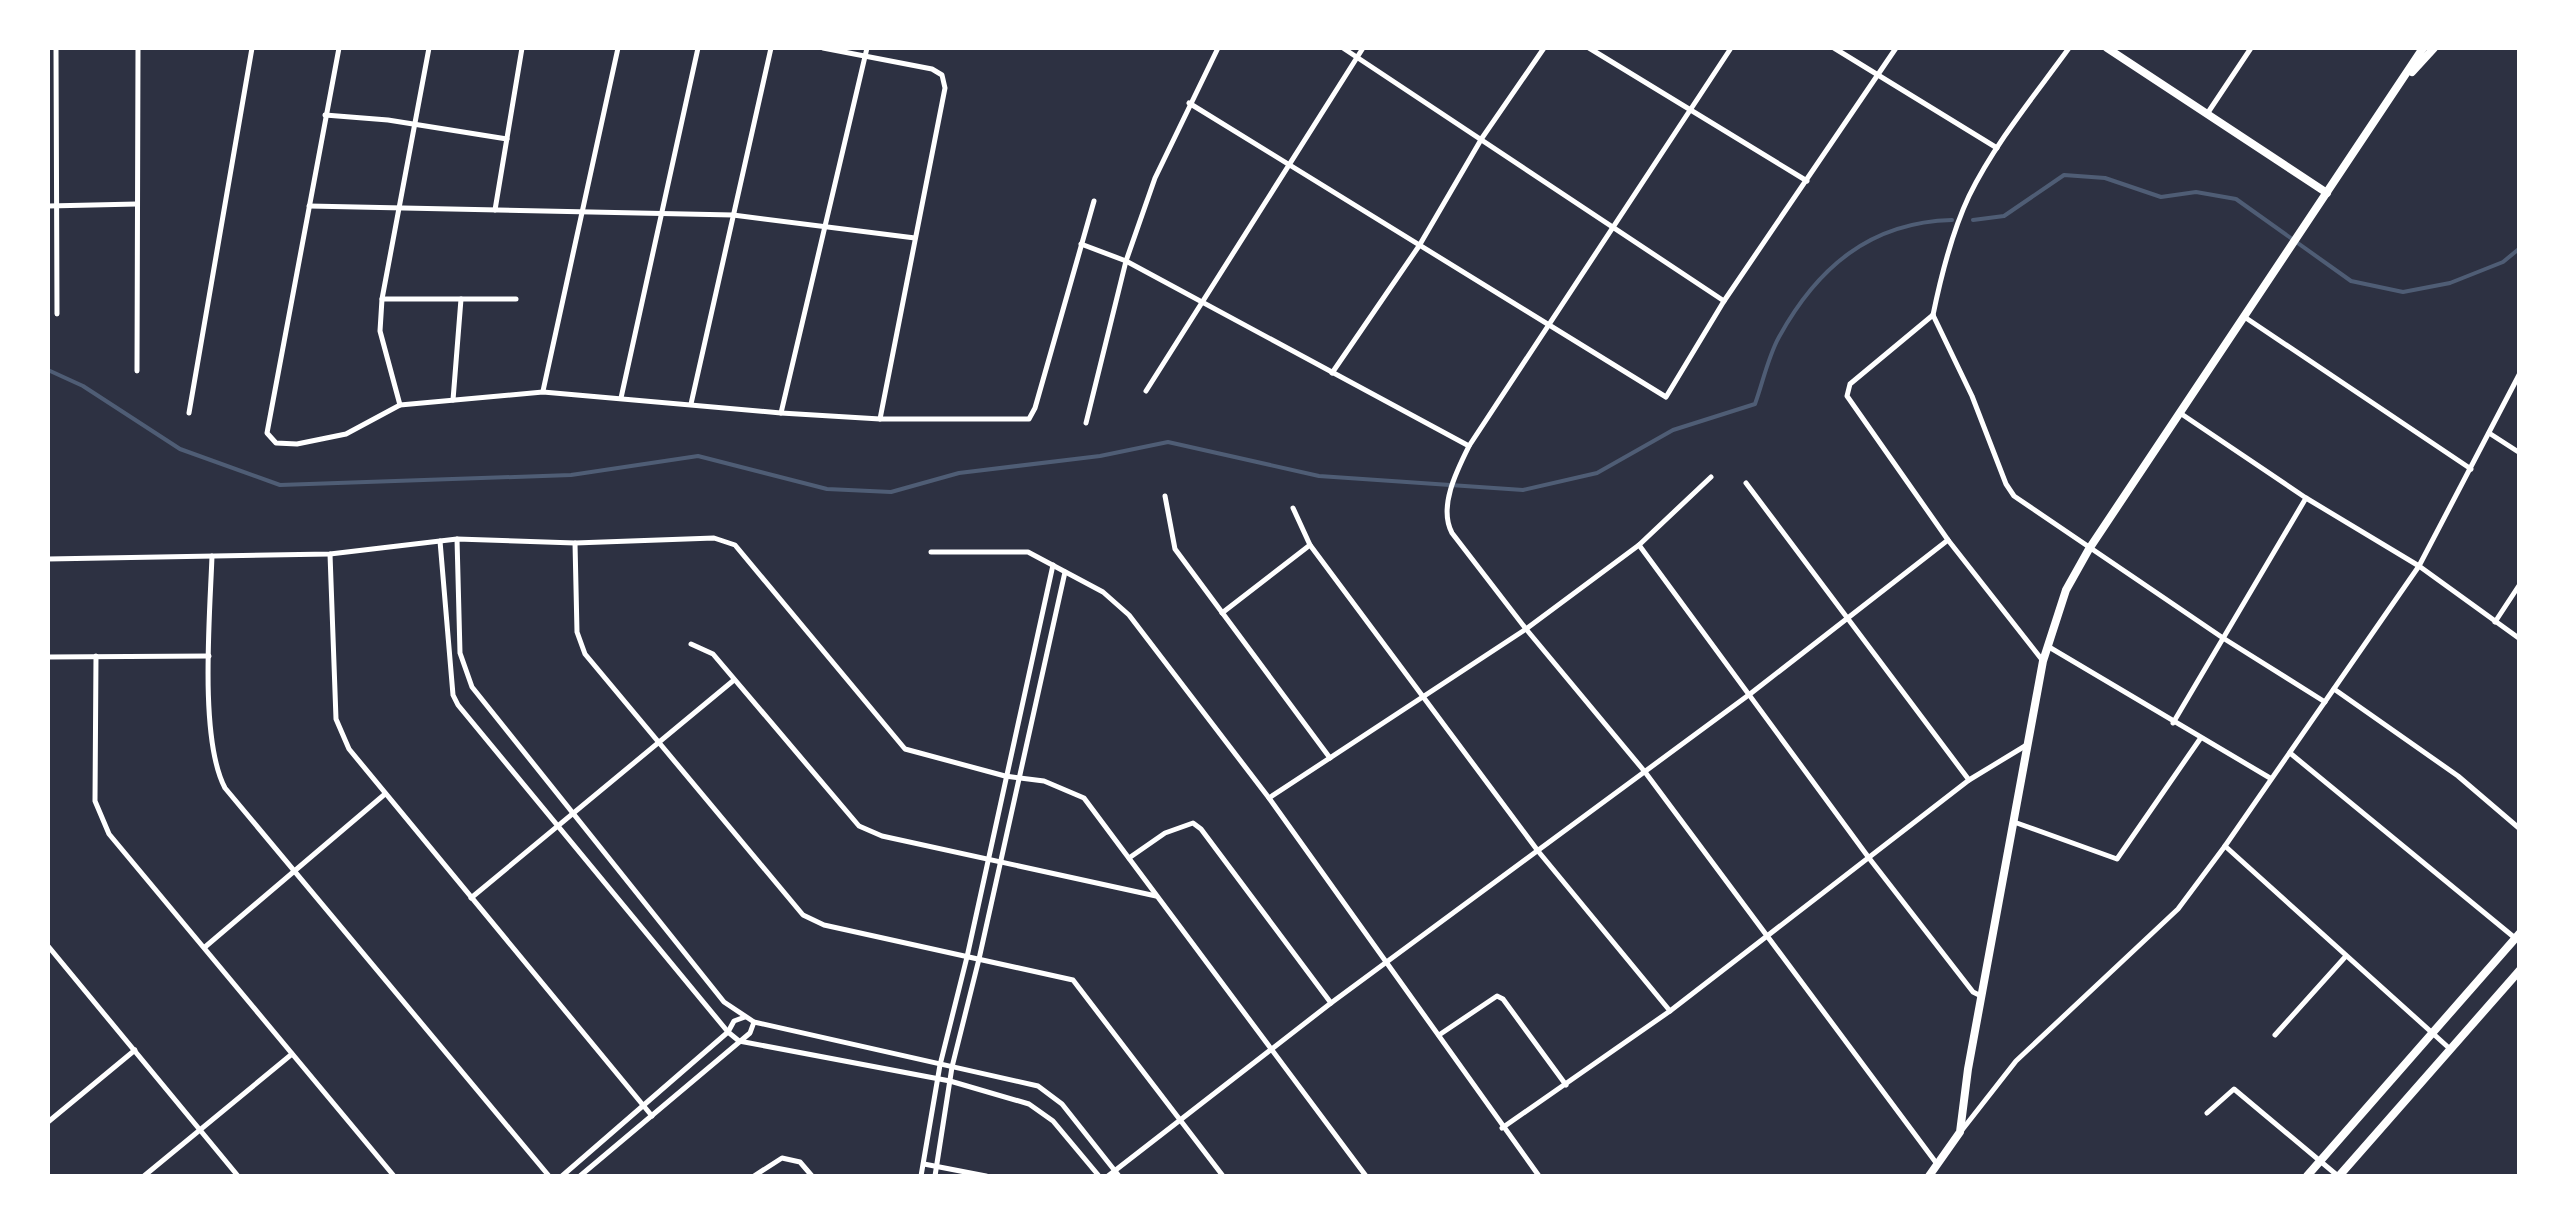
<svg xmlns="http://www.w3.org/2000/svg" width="2567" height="1224" font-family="'DM Sans',sans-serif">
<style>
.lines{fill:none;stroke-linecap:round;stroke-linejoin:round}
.stream{stroke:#4f5d75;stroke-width:4}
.minor{stroke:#fff;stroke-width:5}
.primary{stroke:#fff;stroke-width:8}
</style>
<rect width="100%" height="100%" fill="#2d3142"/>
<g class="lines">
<g class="stream">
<polyline points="1973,220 2004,216 2064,175 2105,178 2161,197 2196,192 2236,199 2351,281 2403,292 2450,283 2503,262 2520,248"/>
<path d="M48,370L83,386L180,449L280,485L571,475L698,456L827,489L891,492L959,473L1100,456L1168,442L1319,476L1523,490L1597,473L1673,430L1755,404C1763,382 1768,357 1779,337C1817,268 1870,222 1952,220"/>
</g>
<g class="minor">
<polyline points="56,48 57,314"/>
<polyline points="339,48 267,433 276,443 297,444 346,434 400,405 543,392 781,413"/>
<polyline points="823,48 932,69 942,75 945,88 880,419"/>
<polyline points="867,48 781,413 880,419 1029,419 1035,408 1094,201"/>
<polyline points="1343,48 1724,301"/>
<polyline points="1589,48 1807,181"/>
<path d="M1731,48L1469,446C1457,470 1438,507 1452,533L1526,629L1645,772L1937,1164"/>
<polyline points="1834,48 1997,148"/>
<polyline points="1189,103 1666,397 1724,301 1896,48"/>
<polyline points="2207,114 2251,48"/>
<polyline points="325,115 388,120 507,139"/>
<polyline points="48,206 137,204"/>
<polyline points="309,206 733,215 915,238"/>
<polyline points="495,210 522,48"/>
<polyline points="1081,244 1126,261 1469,446"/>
<polyline points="382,299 516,299"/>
<polyline points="1933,315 1972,396 2006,484 2014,496 2223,638 2325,702"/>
<polyline points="1933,315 1850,384 1847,396 1948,540 2043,661"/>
<path d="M1933,315C1941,276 1952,232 1969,196C1995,143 2035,95 2069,48"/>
<polyline points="2246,318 2471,469"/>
<polyline points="137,371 138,48"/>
<polyline points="1332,373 1419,246 1482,138 1544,48"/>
<polyline points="543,391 618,48"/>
<polyline points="1146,391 1363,48"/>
<polyline points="621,398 698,48"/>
<polyline points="453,400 461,299"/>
<polyline points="691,404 771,48"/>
<polyline points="400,405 380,331 382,299 429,48"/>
<polyline points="189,413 252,48"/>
<polyline points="2180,413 2306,498 2419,566 2520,639"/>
<polyline points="1086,423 1126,261 1155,178 1218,48"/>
<polyline points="2489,433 2520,453"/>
<polyline points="1746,483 1969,780"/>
<polyline points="1165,496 1175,549 1330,758"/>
<polyline points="1293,508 1310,545 1538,851 1670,1011"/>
<polyline points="457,539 460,653 472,687 724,1002 754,1022 1038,1086 1062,1104 1119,1176"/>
<polyline points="440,541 453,695 458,705 728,1032 739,1041 950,1081 1029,1104 1053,1121 1099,1176"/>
<polyline points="575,543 577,632 585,654 803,915 824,925 1073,980 1223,1176"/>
<polyline points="1639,545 1869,858 1973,992 1981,996"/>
<polyline points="931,552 1028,552 1103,592 1129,615 1269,798 1539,1176"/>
<polyline points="330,554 336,719 349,749 652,1116"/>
<path d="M212,556C210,614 199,739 225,788L549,1176"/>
<polyline points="48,559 330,554 457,539 575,543 714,538 735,545 905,749 1005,776 1044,781 1084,798 1366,1176"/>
<polyline points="1222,613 1310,545"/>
<polyline points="2495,622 2520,584"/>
<polyline points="691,644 713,654 859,826 882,836 1156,896"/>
<polyline points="2049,647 2270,778"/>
<polyline points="96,656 95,801 109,834 394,1176"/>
<polyline points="48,657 209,656"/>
<polyline points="2334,689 2458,776 2520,829"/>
<polyline points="2173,723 2306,498"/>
<polyline points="2290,753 2515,938"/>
<polyline points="1269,798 1526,629 1639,545 1711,477"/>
<polyline points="2014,822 2117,859 2200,739"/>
<polyline points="2225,846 2449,1048"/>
<polyline points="1129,858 1165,833 1193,823 1201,829 1331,1003"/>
<polyline points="471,898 734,680"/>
<polyline points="48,946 238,1176"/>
<polyline points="205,947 385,794"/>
<polyline points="1439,1035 1497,996 1503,999 1566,1085"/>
<polyline points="2275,1035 2346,956"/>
<polyline points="2207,1113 2234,1089 2338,1176"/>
<polyline points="48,1122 135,1050"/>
<polyline points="1502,1128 1670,1011 1969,780 2025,746"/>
<polyline points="1962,1130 2016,1061 2178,909 2225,846 2419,566 2520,373"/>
<polyline points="924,1164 986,1176"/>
<polyline points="144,1176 292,1054"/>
<polyline points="562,1176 728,1032 734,1021 745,1017"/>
<polyline points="580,1176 750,1033 754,1022"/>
<polyline points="754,1176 782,1158 800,1162 812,1176"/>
<polyline points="921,1176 940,1065 967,957 1053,565"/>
<polyline points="935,1176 952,1067 979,959 1065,572"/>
<polyline points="1108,1176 1331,1003 1750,694 1948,540"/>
</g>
<g class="primary">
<polyline points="2107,48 2327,193"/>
<polyline points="2412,72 2434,48"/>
<polyline points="1929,1176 1960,1132 1968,1069 2043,661 2066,590 2089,549 2423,48"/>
<polyline points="2307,1176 2520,933"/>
<polyline points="2339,1176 2520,970"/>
</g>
</g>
<rect width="2567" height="1224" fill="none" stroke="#ffffff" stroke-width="100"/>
</svg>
